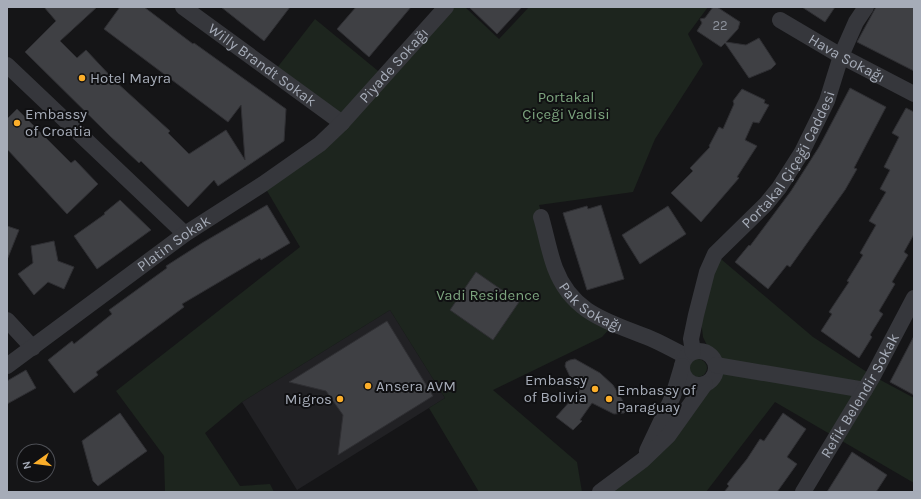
<svg xmlns="http://www.w3.org/2000/svg" width="921" height="499" font-family="Karla,sans-serif">
<style>
.built{fill:#212124}
.green{fill:#1d251e}
.building{fill:#3f4044;stroke:#2f2f33}
.lines{fill:none;stroke-linecap:round;stroke-linejoin:round}
.minor{stroke:#36373c;stroke-width:16}
.poi-dot{fill:#fbae2a;stroke:#101012;stroke-width:1.5}
.labels{text-anchor:middle;stroke-width:4;stroke-linejoin:round;paint-order:stroke}
.number-label{font-size:13px;fill:#8c919b}
.street-label{font-size:15px;fill:#a6acb8;stroke:#101012}
.poi-label{font-size:15px;fill:#a6acb8;stroke:#101012;text-anchor:start}
.park-label{font-size:15px;fill:#7ca47e;stroke:#101012}
</style>
<rect width="100%" height="100%" fill="#151517"/>
<polygon class="built" points="390,310 445,398 297,490 242,402"/>
<g class="green">
<polygon points="446,7 465,7 499,39 529,7 708,7 688,34 703,64 655,139 633,192 539,205 566,288 613,325 602,337 493,390 577,462 582,492 479,492 429,408 445,398 390,310 242,402 205,433 240,486 270,484 274,492 165,492 164,456 116,391 300,247 263,184 342,123 273,73 315,19 383,75"/>
<polygon points="715,254 813,337 873,376 914,398 914,483 775,402 706,492 600,492 612,486 713,376 715,371 714,360 703,337 701,320"/>
<circle cx="698" cy="368" r="9"/>
</g>
<g class="building">
<polygon points="44,7 97,7 60,41 77,58 86,50 115,81 170,131 168,133 189,154 226,130 245,160 241,105 228,122 104,29 120,7 144,7 193,44 194,43 286,109 284,141 218,186 214,180 188,207 141,161 139,163 110,136 25,52 56,21"/>
<polygon points="221,7 290,7 264,41"/>
<polygon points="356,7 411,7 369,57 337,29"/>
<polygon points="469,7 522,7 497,34"/>
<polygon points="713,7 717,7 740,22 738,29 726,42 746,45 759,38 776,64 771,69 749,78 725,43 721,47 697,31 702,23 700,19 705,18"/>
<polygon points="802,7 835,7 825,22"/>
<polygon points="876,7 914,7 914,71 857,42"/>
<polygon points="850,88 886,107 854,168 857,169 845,190 790,267 787,265 768,289 735,262 749,245 750,246 791,191 819,147"/>
<polygon points="742,89 765,100 764,103 769,105 759,123 753,122 745,140 757,146 737,177 739,178 701,222 671,193 693,171 690,168 710,147 709,146 719,127 723,129 734,104 733,101"/>
<polygon points="906,108 914,112 914,234 904,252 908,255 892,282 895,284 879,311 883,314 870,335 872,337 859,358 821,331 832,314 829,312 849,282 847,281 863,255 860,253 876,225 869,221 886,192 880,189 890,170 884,167 899,137 892,133"/>
<polygon points="17,109 71,163 75,160 98,184 67,214 7,149 7,119"/>
<polygon points="120,200 151,230 97,269 74,236 105,214 104,213"/>
<polygon points="267,205 290,243 261,260 260,258 182,304 184,307 96,372 98,375 74,393 48,360 72,341 74,344 112,314 109,310 167,268 166,266 202,243"/>
<polygon points="601,205 624,279 587,290 563,213 587,206 588,209"/>
<polygon points="668,206 686,234 640,264 622,235"/>
<polygon points="7,226 19,230 7,260"/>
<polygon points="54,241 58,261 74,267 64,289 48,282 34,295 18,274 33,263 31,246"/>
<polygon points="476,272 519,302 493,340 450,310"/>
<polygon points="387,321 433,396 338,455 343,415 326,391 289,382"/>
<polygon points="914,336 914,395 890,382"/>
<polygon points="575,359 600,373 613,385 626,406 626,411 624,413 614,414 592,403 580,420 582,421 573,430 556,417 580,390 573,383 565,366 566,362 570,360"/>
<polygon points="26,370 36,388 7,404 7,381"/>
<polygon points="120,413 147,451 98,486 93,481 82,441"/>
<polygon points="783,413 806,429 787,457 797,464 777,492 724,492 729,486 727,484 747,459 760,439 764,441"/>
<polygon points="852,452 887,475 876,492 827,492"/>
</g>
<g class="lines">
<g class="minor">
<path id="s1" d="M183,7L342,123"/>
<path id="s2" d="M780,20L841,56L914,94"/>
<polyline points="7,65 185,234"/>
<path id="s3" d="M541,217C546,234 549,252 555,268C572,313 607,321 647,337C660,342 673,350 686,356"/>
<polyline points="7,320 33,348"/>
<circle cx="699" cy="368" r="17"/>
<path id="s4" d="M693,352L691,339L696,315L707,272L715,254L766,204L779,188L802,152L827,101L841,56L856,22L866,7"/>
<polyline points="716,365 865,390"/>
<path id="s5" d="M7,366L185,234L263,184L320,144L342,123L446,7"/>
<polyline points="647,451 673,396 682,366"/>
<polyline points="600,492 643,460 668,436 705,384"/>
<path id="s6" d="M803,492L873,376L914,298"/>
</g>
</g>
<g class="poi-dot">
<circle cx="82" cy="78" r="4"/>
<circle cx="17" cy="123" r="4"/>
<circle cx="368" cy="386" r="4"/>
<circle cx="595" cy="389" r="4"/>
<circle cx="340" cy="399" r="4"/>
<circle cx="609" cy="399" r="4"/>
</g>
<g class="labels">
<g class="number-label">
<text x="720" y="30">22</text>
</g>
<g class="street-label">
<text dy="5" stroke="none"><textPath href="#s2" startOffset="77">Hava Sokağı</textPath></text>
<text dy="5" stroke="none"><textPath href="#s1" startOffset="98">Willy Brandt Sokak</textPath></text>
<text dy="5" stroke="none"><textPath href="#s5" startOffset="492">Piyade Sokağı</textPath></text>
<text dy="5" stroke="none"><textPath href="#s4" startOffset="223">Portakal Çiçeği Caddesi</textPath></text>
<text dy="5" stroke="none"><textPath href="#s5" startOffset="207">Platin Sokak</textPath></text>
<text dy="5" stroke="none"><textPath href="#s3" startOffset="108">Pak Sokağı</textPath></text>
<text dy="5" stroke="none"><textPath href="#s6" startOffset="112">Refik Belendir Sokak</textPath></text>
</g>
<g class="poi-label">
<text x="90" y="83">Hotel Mayra</text>
<text x="25" y="119">Embassy<tspan x="25" dy="17">of Croatia</tspan></text>
<text x="587" y="385" text-anchor="end">Embassy<tspan x="587" dy="17">of Bolivia</tspan></text>
<text x="376" y="391">Ansera AVM</text>
<text x="617" y="395">Embassy of<tspan x="617" dy="17">Paraguay</tspan></text>
<text x="332" y="404" text-anchor="end">Migros</text>
</g>
<g class="park-label">
<text x="566" y="102">Portakal<tspan x="566" dy="17">Çiçeği Vadisi</tspan></text>
<text x="488" y="300">Vadi Residence</text>
</g>
</g>
<rect width="921" height="499" fill="none" stroke="#a6acb8" stroke-width="16"/>
<g transform="translate(36 463) rotate(256)"><circle r="19" fill="#101012" stroke="#4c4e54"/>
<path d="M0-3L7 15L0 10L-7 15Z" fill="#fbae2a"/>
<text y="-6" font-size="11" font-weight="bold" text-anchor="middle" fill="#a6acb8">N</text>
</g>
</svg>
